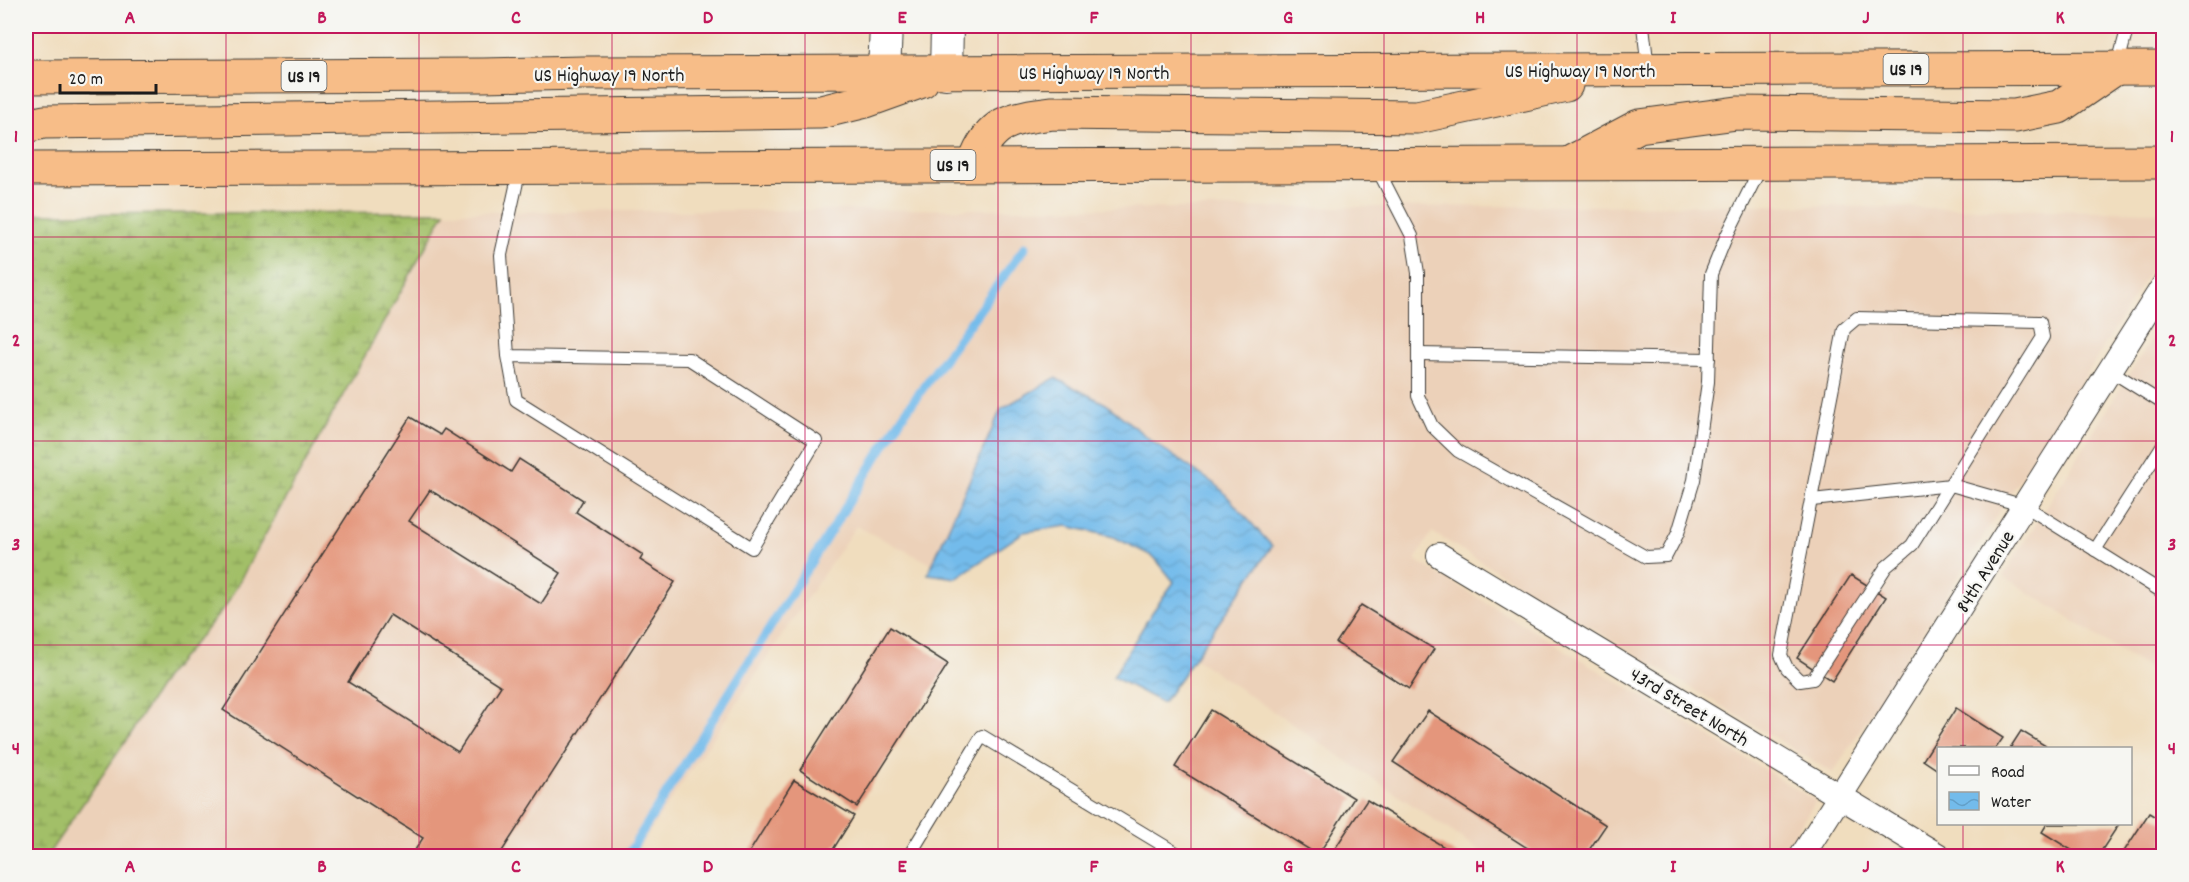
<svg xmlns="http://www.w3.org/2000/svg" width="2189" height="882" font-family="Dekko,sans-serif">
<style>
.built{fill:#ecd1b9}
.wetland{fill:url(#wetland-marsh);stroke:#5f6e42;stroke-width:1.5}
.water{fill:url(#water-waves);stroke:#486c84;stroke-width:1.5}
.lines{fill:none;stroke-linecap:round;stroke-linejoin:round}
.stream{stroke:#73bbeb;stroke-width:9}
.building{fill:#e4967b;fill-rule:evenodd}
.service-casing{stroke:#3c3934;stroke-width:14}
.minor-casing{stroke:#3c3934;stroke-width:26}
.tertiary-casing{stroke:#3c3934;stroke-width:34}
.trunk-casing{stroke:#3c3934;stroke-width:35}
.service{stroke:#fff;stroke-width:12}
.minor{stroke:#fff;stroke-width:24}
.tertiary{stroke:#fff;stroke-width:32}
.trunk{stroke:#f7bd88;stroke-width:33}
.grid{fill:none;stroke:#c2185b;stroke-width:1.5;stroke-opacity:0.55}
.labels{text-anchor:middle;stroke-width:4.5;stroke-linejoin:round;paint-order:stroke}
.shield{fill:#f6f6f2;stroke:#5d5d5c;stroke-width:1.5}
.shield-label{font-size:18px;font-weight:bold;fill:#1c1c1c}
.street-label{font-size:20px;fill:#1c1c1c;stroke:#f6f6f2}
.neatline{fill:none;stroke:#c2185b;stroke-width:2}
.grid-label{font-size:20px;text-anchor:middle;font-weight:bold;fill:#c2185b}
</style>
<defs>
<pattern id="wetland-marsh" width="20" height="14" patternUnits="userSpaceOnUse" patternTransform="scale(1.5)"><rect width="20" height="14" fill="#a2bf67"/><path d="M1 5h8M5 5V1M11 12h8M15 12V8" fill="none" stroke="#839a54"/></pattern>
<pattern id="water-waves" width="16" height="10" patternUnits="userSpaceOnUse" patternTransform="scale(1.5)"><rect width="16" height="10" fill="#73bbeb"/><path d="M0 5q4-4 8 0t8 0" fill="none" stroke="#63a0c9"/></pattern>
</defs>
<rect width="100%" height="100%" fill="#f6f6f2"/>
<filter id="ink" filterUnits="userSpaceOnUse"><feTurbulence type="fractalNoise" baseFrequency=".0167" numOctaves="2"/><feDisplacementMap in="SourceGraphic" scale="12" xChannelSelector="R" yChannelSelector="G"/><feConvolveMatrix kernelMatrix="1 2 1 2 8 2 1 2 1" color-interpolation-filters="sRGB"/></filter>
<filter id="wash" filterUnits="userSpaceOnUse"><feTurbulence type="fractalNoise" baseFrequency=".008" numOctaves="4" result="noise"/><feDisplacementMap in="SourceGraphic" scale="24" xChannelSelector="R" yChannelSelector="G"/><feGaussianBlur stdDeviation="1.35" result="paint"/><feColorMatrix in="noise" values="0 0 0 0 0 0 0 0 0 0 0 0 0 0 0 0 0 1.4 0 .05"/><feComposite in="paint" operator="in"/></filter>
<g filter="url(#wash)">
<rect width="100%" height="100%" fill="#f0ddbe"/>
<g class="built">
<polygon points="1749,205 2163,212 2163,249 2095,361 1833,773 1432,532 1415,560 1816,801 1780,856 1488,856 1194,658 1271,546 1153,442 1106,404 1009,405 1001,409 932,564 856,526 633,856 47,856 123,745 164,679 225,607 445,212"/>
<polygon points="2163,321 2163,678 2003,576"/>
</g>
<polygon class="wetland" points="445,212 225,607 164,679 123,745 47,856 26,856 26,214"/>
<polygon class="water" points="1055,378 1106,404 1153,442 1219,487 1272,546 1163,703 1113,677 1151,614 1174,582 1154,557 1114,537 1067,526 1024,532 956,578 928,574 1001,409"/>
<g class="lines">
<polyline class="stream" points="627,856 902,417 1025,247"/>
</g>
<g id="blocks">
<g class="building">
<path d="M410,417L440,435L444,429L511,472L519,459L583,500L576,512L643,555L640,560L675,582L499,856H463L454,851L450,856H411L423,838L223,710ZM430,490L561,573L541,604L409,521ZM390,615L501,686L458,752L348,682Z"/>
<polygon points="1851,575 1886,597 1832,681 1797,658"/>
<polygon points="1361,605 1434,649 1409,689 1336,643"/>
<polygon points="890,627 948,664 857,807 800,770"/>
<polygon points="1956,708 2003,738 1996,748 1938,748 1938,770 1923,760"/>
<polygon points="1211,710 1354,798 1318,855 1175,767"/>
<polygon points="1428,711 1606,825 1585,856 1540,856 1393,762"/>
<polygon points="2021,731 2049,748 2010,748"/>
<polygon points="794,780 854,816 829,856 747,856"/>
<polygon points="1367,800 1459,856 1330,856"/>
<polygon points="2149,813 2164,822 2164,856 2121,856"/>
<polygon points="2047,824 2119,824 2098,856 2081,856 2042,832"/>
</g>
</g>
</g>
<g filter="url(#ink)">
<use href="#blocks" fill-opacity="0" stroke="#3c3934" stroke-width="1.5"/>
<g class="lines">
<defs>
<g id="service">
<polyline points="1643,26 1648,68"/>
<polyline points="2117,67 2128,26"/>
<polyline points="1377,168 1412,236 1418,273 1418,396 1432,426 1458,451 1646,557 1666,556 1678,533 1694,480 1708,382 1711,274 1726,237 1761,167"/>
<polygon points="1857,318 2040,322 2043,337 1912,545 1886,567 1813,679 1800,681 1787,668 1781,655 1844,329"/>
<polyline points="1418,354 1709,359"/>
<polyline points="508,356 516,400 752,548 816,441 689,359 508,356 501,255 520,168"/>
<polyline points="2111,371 2164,404"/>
<polyline points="1812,500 1951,485 2025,506 2164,593"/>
<polyline points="2095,550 2164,443"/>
<polyline points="909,856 982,736 1181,856"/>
</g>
<g id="minor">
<polyline points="1439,555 1939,856"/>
<polyline points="1802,856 2164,285"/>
</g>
<g id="tertiary">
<polyline points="884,73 886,26"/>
<polyline points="946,73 947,26"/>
</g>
<g id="trunk">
<polyline points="26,77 483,75 583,73 2164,68"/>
<polyline points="26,126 44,122 821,112 866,101 922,81"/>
<polyline points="1573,161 1639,126 1737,113 2015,116 2059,107 2116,68"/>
<path d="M974,165C989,121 1011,118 1053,113L1417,117L1566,85"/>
<polyline points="26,169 2164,162"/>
</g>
</defs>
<use href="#service" class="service-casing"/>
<use href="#minor" class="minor-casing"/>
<use href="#tertiary" class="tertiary-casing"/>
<use href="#trunk" class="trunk-casing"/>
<use href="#service" class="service"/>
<use href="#minor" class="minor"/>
<use href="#tertiary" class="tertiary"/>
<use href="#trunk" class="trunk"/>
</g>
</g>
<path class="grid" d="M226,26V856M419,26V856M612,26V856M805,26V856M998,26V856M1191,26V856M1384,26V856M1577,26V856M1770,26V856M1963,26V748M26,237H2164M26,441H2164M26,645H2164M1963,824V856"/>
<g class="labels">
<g class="shield">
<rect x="1883.5" y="54" width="45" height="30" rx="4.5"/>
<rect x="281.5" y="61" width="45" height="30" rx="4.5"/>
<rect x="930.5" y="150" width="45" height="30" rx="4.5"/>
</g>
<g class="shield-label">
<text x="1906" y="75">US 19</text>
<text x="304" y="82">US 19</text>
<text x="953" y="171">US 19</text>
</g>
<g class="street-label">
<text x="1580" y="77">US Highway 19 North</text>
<text x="1094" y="79">US Highway 19 North</text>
<text x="609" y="81">US Highway 19 North</text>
<text transform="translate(1984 571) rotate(-58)" y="7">84th Avenue</text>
<text transform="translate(1690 706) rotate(31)" y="7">43rd Street North</text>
</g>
</g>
<rect width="2189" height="882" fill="none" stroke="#f6f6f2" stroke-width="66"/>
<rect x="1937" y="747" width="195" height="78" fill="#f6f6f2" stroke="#9f9f9c" stroke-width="1.5"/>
<rect x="1949" y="766" width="30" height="9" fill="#ffffff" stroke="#9f9f9c" stroke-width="1.5"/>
<text x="1991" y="777" font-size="18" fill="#1c1c1c">Road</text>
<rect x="1949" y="792" width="30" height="18" fill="url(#water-waves)" stroke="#9f9f9c" stroke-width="1.5"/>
<text x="1991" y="807" font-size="18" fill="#1c1c1c">Water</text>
<path d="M60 84v9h96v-9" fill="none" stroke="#1c1c1c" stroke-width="3"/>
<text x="69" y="84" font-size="18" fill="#1c1c1c" stroke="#f6f6f2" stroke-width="4.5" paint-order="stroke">20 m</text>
<rect x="33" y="33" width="2123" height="816" class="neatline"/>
<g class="grid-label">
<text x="130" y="23">A</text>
<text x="322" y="23">B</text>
<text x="516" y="23">C</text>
<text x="708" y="23">D</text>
<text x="902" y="23">E</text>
<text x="1094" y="23">F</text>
<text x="1288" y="23">G</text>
<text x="1480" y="23">H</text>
<text x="1673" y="23">I</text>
<text x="1866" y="23">J</text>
<text x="2060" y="23">K</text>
<text x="16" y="142">1</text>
<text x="2172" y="142">1</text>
<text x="16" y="346">2</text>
<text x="2172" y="346">2</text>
<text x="16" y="550">3</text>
<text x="2172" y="550">3</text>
<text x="16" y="754">4</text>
<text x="2172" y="754">4</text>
<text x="130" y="872">A</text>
<text x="322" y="872">B</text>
<text x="516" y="872">C</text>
<text x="708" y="872">D</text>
<text x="902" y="872">E</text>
<text x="1094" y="872">F</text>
<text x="1288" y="872">G</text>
<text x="1480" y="872">H</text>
<text x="1673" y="872">I</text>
<text x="1866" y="872">J</text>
<text x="2060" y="872">K</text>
</g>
</svg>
